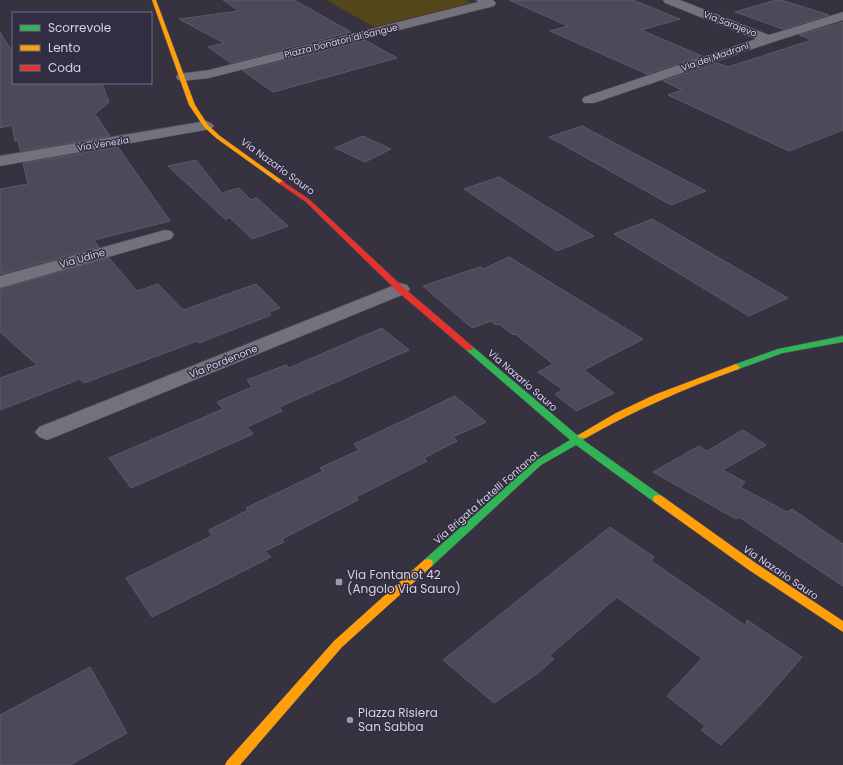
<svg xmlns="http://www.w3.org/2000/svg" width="843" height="765" font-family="Poppins,sans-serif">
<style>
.green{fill:#54461b}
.building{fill:#4e495a;stroke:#5d5a65}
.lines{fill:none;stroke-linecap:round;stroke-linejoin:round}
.street-casing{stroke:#524f5a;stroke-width:1}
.fast-casing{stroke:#524f5a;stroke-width:1}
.slow-casing{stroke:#524f5a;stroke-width:1}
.jam-casing{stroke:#524f5a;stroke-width:1}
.street{fill:#73717b;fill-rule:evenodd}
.fast{fill:#30b455;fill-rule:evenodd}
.slow{fill:#ff9f0a;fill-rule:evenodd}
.jam{fill:#e5322d;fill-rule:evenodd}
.poi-dot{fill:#9d99a8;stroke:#332d44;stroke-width:1.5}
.labels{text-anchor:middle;stroke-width:3;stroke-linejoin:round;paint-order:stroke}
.far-street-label{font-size:9px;fill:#d5d1e0;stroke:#332d44}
.street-label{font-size:10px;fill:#d5d1e0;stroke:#332d44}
.near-poi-label{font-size:12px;fill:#d5d1e0;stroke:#332d44;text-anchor:start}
</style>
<rect width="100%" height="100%" fill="#36323f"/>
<polygon class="green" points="326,0 465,0 472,3 374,27"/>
<g class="building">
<polygon points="223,0 294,0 351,32 231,63 208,47 224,43 179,19 239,11"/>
<polygon points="509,0 633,0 680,19 641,30 702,56 647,74 550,31 568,26"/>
<polygon points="776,0 781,0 829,15 783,29 735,12"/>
<polygon points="843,22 843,130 789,151 668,95 682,90 663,81 717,63 728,67 812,40 799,35"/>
<polygon points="0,32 13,53 13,83 102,83 109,102 95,114 110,136 20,151 18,141 15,141 12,125 0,128"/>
<polygon points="365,40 397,58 273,92 243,71"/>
<polygon points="582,126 706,191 671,205 549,137"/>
<polygon points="363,136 391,149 365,162 335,148"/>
<polygon points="118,147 170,221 94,240 99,247 0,274 0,189 28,184 23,163"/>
<polygon points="196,160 222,193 239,188 251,200 257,198 288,226 252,239 229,217 226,220 168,166"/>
<polygon points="499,177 594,236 557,251 464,189"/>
<polygon points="652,219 788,298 749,316 614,234"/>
<polygon points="509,257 643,339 584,370 614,393 576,411 555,394 563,390 538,372 553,364 515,334 513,335 499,324 496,325 491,321 472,328 423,286 480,267 483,269"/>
<polygon points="109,258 137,291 158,284 183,310 256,284 280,308 269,312 271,315 199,343 197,341 84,383 80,379 0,410 0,378 37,365 0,332 0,289"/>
<polygon points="382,328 409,350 279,407 282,411 247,427 253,434 131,488 109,458 223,409 217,402 252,387 247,380 286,365 289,368"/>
<polygon points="455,396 486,422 453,437 457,441 424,458 427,461 356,497 358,500 282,539 284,542 265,551 271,557 152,617 126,578 212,536 209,530 248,510 246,508 323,471 320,468 359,450 354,444"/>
<polygon points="743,430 766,445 723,470 745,482 740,487 787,512 792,509 843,544 843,586 739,517 736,519 653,472 699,446 707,451"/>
<polygon points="610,527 654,557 651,561 746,626 747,620 802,657 764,701 721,745 701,730 705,726 667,696 702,658 617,597 549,656 554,659 538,673 494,703 443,660"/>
<polygon points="90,667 127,733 70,765 0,765 0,715"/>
</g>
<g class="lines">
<defs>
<g id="street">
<polygon points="476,0 493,0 496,3 494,6 209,78 183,81 178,80 176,77 178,74 209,70 478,2"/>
<polygon points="663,0 680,0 769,35 843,12 843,20 773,42 594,103 584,103 582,100 584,97 756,39 665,3"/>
<polygon points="206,121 211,123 214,126 211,129 0,166 0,156"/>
<polygon points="165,230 171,231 174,235 171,239 0,288 0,276"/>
<polygon points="400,283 407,285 410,289 407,293 55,437 47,440 39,437 35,432 39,427"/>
</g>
<g id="fast">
<polygon points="843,336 843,342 783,353 736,370 732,367 733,365 778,349"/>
<polygon points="469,345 472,346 577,435 583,433 586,434 588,436 583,440 662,496 663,499 662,502 654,502 576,445 541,465 432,566 428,567 424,566 423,563 424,560 535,461 570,440 466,350 465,348 466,346"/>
</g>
<g id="slow">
<polygon points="152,0 156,0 195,105 208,125 220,136 284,182 284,184 280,184 216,138 204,127 189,105"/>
<path d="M736,364L740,367L739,369C686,388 635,410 586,438H580L578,436L580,434L616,413L654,395Z"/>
<polygon points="658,495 662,496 757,564 843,621 843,632 749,570 654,502 653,499 654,496"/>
<polygon points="428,559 432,560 433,563 432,566 342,647 240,765 225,765 227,761 334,641 424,560"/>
</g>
<polygon id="jam" points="282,181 310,200 403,287 472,346 473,348 472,350 466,350 397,291 306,202 280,184 279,183"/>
</defs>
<use href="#street" class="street-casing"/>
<use href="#fast" class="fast-casing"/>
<use href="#slow" class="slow-casing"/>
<use href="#jam" class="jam-casing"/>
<use href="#street" class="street"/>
<use href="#fast" class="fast"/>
<use href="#slow" class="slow"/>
<use href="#jam" class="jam"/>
</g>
<g class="poi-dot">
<rect x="335" y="578" width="8" height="8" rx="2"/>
<circle cx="350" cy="720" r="4"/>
</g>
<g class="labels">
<g class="far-street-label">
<text transform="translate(730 24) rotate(21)" y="3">Via Sarajevo</text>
<text transform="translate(341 41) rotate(-14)" y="3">Piazza Donatori di Sangue</text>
<text transform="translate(715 57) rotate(-19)" y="3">Via dei Madrani</text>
<text transform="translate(103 144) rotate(-9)" y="3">Via Venezia</text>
</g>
<g class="street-label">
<text transform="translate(278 166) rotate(36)" y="4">Via Nazario Sauro</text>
<text transform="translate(82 258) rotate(-16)" y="4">Via Udine</text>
<text transform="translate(223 361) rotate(-22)" y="4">Via Pordenone</text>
<text transform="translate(523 380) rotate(41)" y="4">Via Nazario Sauro</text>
<text transform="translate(486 497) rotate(-41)" y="4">Via Brigata fratelli Fontanot</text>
<text transform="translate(781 572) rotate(34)" y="4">Via Nazario Sauro</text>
</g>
<g class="near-poi-label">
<text x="347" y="579">Via Fontanot 42<tspan x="347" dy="14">(Angolo Via Sauro)</tspan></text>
<text x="358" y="717">Piazza Risiera<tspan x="358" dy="14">San Sabba</tspan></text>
</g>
</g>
<rect x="12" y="12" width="140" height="72" fill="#332d44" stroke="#746f82"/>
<rect x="20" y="25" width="20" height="6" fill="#30b455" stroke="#746f82"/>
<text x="48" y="32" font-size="12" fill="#d5d1e0">Scorrevole</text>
<rect x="20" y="45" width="20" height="6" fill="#ff9f0a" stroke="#746f82"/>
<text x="48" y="52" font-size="12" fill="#d5d1e0">Lento</text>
<rect x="20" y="65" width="20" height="6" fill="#e5322d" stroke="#746f82"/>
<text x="48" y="72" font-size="12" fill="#d5d1e0">Coda</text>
</svg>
